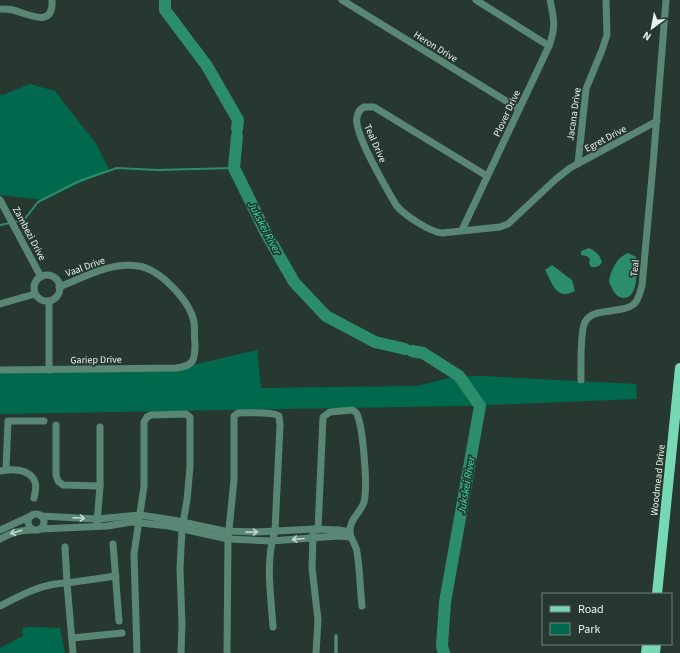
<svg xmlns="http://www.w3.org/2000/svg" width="680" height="653" font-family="'Source Sans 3',sans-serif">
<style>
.green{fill:#00694d}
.water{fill:#2c8d6d}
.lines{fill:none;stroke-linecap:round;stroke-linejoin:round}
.stream{stroke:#2c8d6d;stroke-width:2}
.river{stroke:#2c8d6d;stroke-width:12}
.service{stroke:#598774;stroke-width:3.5}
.minor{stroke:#598774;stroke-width:7}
.primary{stroke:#76d9b3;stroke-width:10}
.oneway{stroke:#c4d8d0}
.labels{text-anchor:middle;stroke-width:3.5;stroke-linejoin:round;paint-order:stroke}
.street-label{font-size:10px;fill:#e8f3ee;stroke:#273831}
.water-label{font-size:11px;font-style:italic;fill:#32e4ae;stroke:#273831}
</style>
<rect width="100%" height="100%" fill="#273831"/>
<g class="green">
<polygon points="30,84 55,91 97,145 109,170 42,200 0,195 0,94 3,95"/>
<polygon points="257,350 261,388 417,386 453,377 480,376 636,384 637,399 464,406 0,414 0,369 184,367"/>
<polygon points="27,627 60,628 65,653 0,653 0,648 23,636 22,629"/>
</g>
<g class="water">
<path d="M589,248C595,251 600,255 602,262C599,267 597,267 591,267L589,263L590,259L587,256L581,255V251Z"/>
<path d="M628,253L636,257C637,268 639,299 623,298C615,297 612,288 609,282C610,271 617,257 628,253Z"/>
<path d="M552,265L572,280L575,291C556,301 553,284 545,270Z"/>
</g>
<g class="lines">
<polyline class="stream" points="0,225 24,220 38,202 79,181 117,168 157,170 234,168"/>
<g class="river">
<polyline points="165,0 165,10 207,66 238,120 237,129"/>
<polyline points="237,136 234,168 266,233 294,282 326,316 375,342 405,349"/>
<polyline points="412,351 423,353 459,376 480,406 445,602 442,646 444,653"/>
</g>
<polyline class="service" points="336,653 336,636"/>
<g class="minor">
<polyline points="342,0 519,109"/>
<polyline points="476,0 549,46"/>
<path d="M0,9C4,9 9,9 13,10C28,14 54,29 52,0"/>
<polyline points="578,163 586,89 602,50 607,35 606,0"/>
<path d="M487,176L374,107H364C360,109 358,112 357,117C353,133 387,189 396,205C404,215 430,232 442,233L500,227L508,224L556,179L570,168L657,121"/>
<polyline points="0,200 41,277"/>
<path d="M462,230L549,46C556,28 554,18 550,0"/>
<circle cx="47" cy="288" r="13"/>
<polyline points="49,301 49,370"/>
<polyline points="0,304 35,294"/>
<path d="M0,370L176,368C194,366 195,360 195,344C194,337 195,329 194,322C190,301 160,269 138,266C110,262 85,277 59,287"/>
<path d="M581,380C581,368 580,331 585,322C593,306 624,315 635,303C639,299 640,291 642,286L653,165L666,0"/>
<polyline points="56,425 56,475 58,481 63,485 100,486"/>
<polyline points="6,470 8,421 44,421"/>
<path d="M0,471C11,469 30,468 35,482C37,487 35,493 34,498"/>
<circle cx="36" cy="522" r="8"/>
<polyline points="41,516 97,519 140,515 173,520 224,531 256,532 315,529 339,530 350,532"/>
<polyline points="97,523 100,486 100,427"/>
<polyline points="40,529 107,526 132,522 169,526 228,539 271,541 338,536 350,537"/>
<polyline points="0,530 31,516"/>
<path d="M318,530L323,417L330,412L352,410C356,412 357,413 358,417C363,431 368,487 364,502C361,512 349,520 350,532C350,539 356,544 357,552C360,570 360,588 362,606"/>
<polyline points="313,534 312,568 318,620 316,653"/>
<path d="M0,539C10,533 20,530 32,530"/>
<polyline points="113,544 119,621"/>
<polyline points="65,547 67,583 116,576"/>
<path d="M0,606C21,595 43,583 67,583L73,653"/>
<polyline points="72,638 122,633"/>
<polyline points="137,653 134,554 144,486 144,422 147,417 151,415 186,414 190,417 190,467 187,500 182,529 180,569 182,624 181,653"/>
<path d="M227,653L228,539L234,480V416L238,413C247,413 272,411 279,416L280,425L275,531C265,561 271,596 273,627"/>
</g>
<g class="primary">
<polyline points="657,594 680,368"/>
<polyline points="646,653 647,644"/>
<polyline points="655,653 656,644"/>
</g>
</g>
<defs><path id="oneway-shaft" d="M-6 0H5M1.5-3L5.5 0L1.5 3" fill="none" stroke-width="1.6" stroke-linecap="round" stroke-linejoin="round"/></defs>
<g class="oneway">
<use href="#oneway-shaft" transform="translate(79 518) rotate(3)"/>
<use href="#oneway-shaft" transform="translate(16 532) rotate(163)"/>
<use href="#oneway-shaft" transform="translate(252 532) rotate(-1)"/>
<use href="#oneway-shaft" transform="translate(298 539) rotate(175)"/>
</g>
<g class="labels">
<g class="street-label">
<text transform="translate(436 46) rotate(32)" y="4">Heron Drive</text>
<text transform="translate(506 113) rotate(-65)" y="4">Plover Drive</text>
<text transform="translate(573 114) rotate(-82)" y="4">Jacana Drive</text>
<text transform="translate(605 138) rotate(-28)" y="4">Egret Drive</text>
<text transform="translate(376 143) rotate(66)" y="4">Teal Drive</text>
<text transform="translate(30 233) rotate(62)" y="4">Zambezi Drive</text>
<text transform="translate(85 266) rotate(-20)" y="4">Vaal Drive</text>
<text transform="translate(634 268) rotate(-84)" y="4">Teal</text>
<text transform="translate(96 359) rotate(-1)" y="4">Gariep Drive</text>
<text transform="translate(657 480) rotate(-84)" y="4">Woodmead Drive</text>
</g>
<g class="water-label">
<text transform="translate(265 228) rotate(62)" y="4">Jukskei River</text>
<text transform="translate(466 485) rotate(-80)" y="4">Jukskei River</text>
</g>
</g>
<rect x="542" y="593" width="130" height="52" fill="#273831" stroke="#74837d"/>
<rect x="550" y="606" width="20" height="6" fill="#76d9b3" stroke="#74837d"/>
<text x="578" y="613" font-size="12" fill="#e8f3ee">Road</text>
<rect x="550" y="623" width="20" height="12" fill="#00694d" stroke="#74837d"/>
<text x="578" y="633" font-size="12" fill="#e8f3ee">Park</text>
<g transform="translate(652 28) rotate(212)" stroke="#273831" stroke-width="3" paint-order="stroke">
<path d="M0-3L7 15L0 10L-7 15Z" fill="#e8f3ee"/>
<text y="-6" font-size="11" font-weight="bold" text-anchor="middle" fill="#e8f3ee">N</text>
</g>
</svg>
